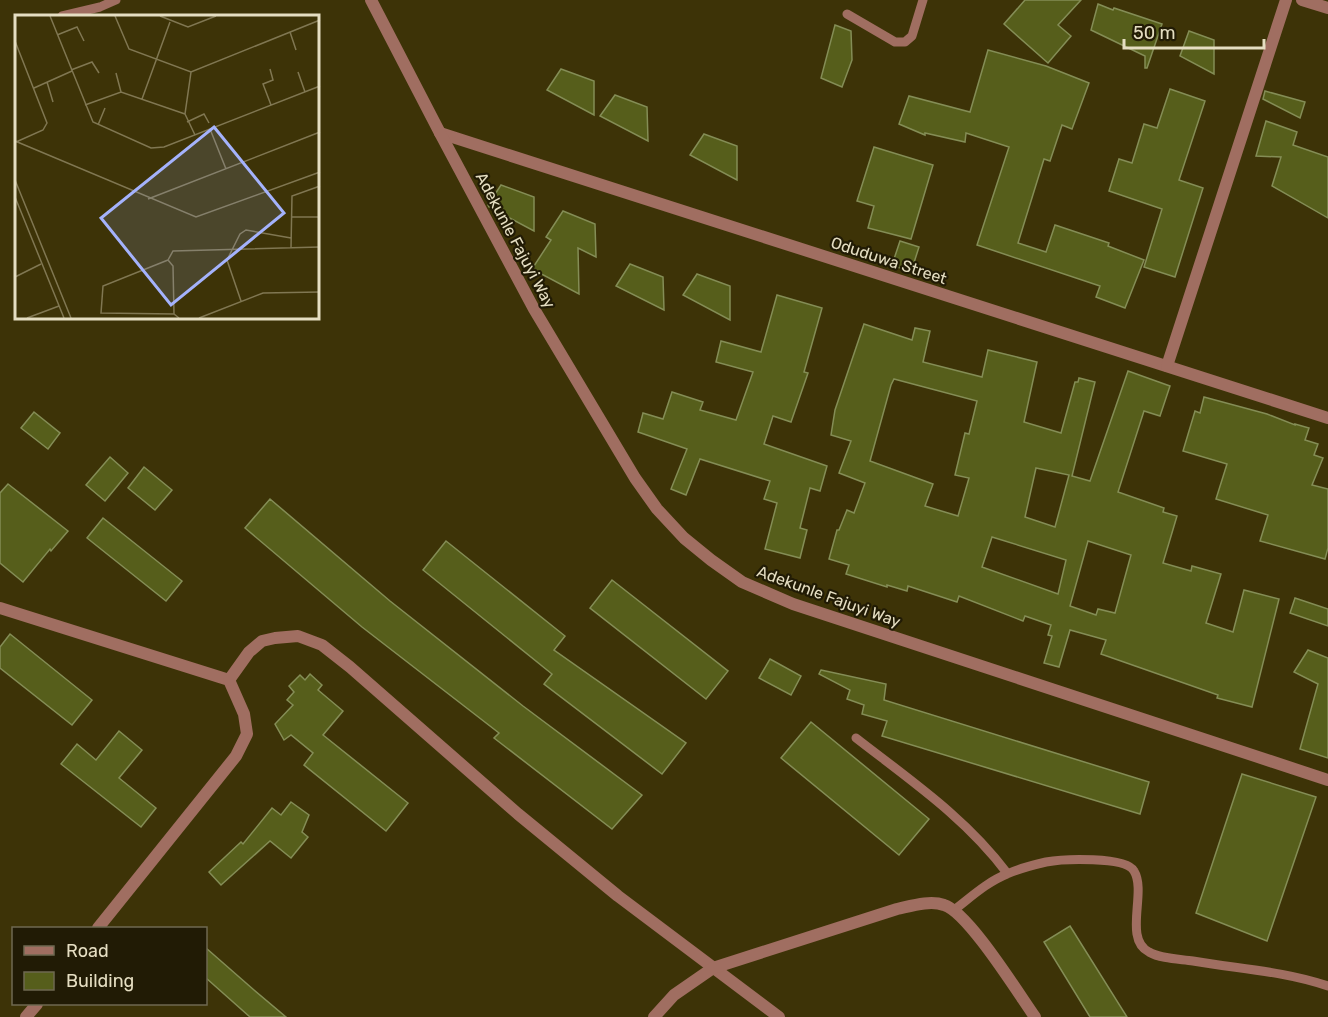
<svg xmlns="http://www.w3.org/2000/svg" width="1328" height="1017" font-family="Rubik,sans-serif">
<style>
.building{fill:#565e1b;stroke:#848d56;stroke-width:1.5;fill-rule:evenodd}
.lines{fill:none;stroke-linecap:round;stroke-linejoin:round}
.service{stroke:#a06e61;stroke-width:9}
.minor{stroke:#a06e61;stroke-width:12}
.tertiary{stroke:#a06e61;stroke-width:12}
.labels{text-anchor:middle;stroke-width:4.5;stroke-linejoin:round;paint-order:stroke}
.street-label{font-size:16px;fill:#e5dec2;stroke:#211b05}
.inset-road{fill:none;stroke:#807752;stroke-width:1.5}
.view{fill:#a4b2fc;fill-opacity:0.15;stroke:#a4b2fc;stroke-width:3}
.inset-edge{fill:none;stroke:#e5dec2;stroke-width:3}
</style>
<rect width="100%" height="100%" fill="#3d3307"/>
<g class="building">
<polygon points="1025,0 1081,0 1058,25 1071,36 1048,63 1004,24"/>
<polygon points="1098,4 1113,10 1114,8 1162,24 1147,68 1145,68 1145,56 1091,30"/>
<polygon points="835,25 851,31 852,60 842,87 821,78"/>
<polygon points="1189,31 1214,40 1214,74 1180,56"/>
<polygon points="988,50 1046,66 1089,83 1072,129 1062,125 1050,161 1044,159 1018,243 1046,252 1055,225 1109,243 1108,246 1144,260 1125,308 1096,297 1100,286 977,245 1009,147 966,133 965,142 925,133 925,135 899,124 909,96 970,112"/>
<polygon points="561,69 594,81 594,115 547,90"/>
<polygon points="1170,89 1205,101 1179,180 1203,188 1175,277 1144,267 1162,209 1109,191 1119,159 1132,163 1144,124 1157,128"/>
<polygon points="1265,91 1305,102 1300,118 1263,99"/>
<polygon points="615,95 647,107 648,141 600,116"/>
<polygon points="1266,121 1297,132 1293,145 1328,157 1328,218 1272,186 1281,157 1256,156"/>
<polygon points="704,134 737,146 737,180 690,155"/>
<polygon points="874,147 933,165 911,239 868,228 874,206 857,201"/>
<polygon points="501,185 534,197 534,231 489,207 488,205"/>
<polygon points="563,211 595,224 596,257 578,248 579,294 532,269 551,240 546,237"/>
<polygon points="900,241 919,247 911,272 892,265"/>
<polygon points="630,264 663,277 664,310 616,286"/>
<polygon points="697,274 730,286 730,320 683,295"/>
<polygon points="777,295 822,308 804,372 808,373 791,422 773,416 764,444 827,466 820,491 810,488 800,528 807,530 800,558 765,549 777,503 764,499 770,481 700,459 686,495 671,489 687,449 638,432 643,413 663,419 672,392 703,402 700,410 736,420 753,372 716,362 721,341 761,352"/>
<path d="M864,324L912,340L915,328L930,331L923,362L982,377L988,350L1037,362L1024,422L1061,433L1075,382H1078L1079,378L1095,382L1072,476L1090,481L1128,371L1170,386L1160,416L1144,411L1118,492L1164,508L1163,512L1177,516L1163,563L1191,571L1192,566L1221,574L1206,623L1233,632L1244,590L1279,599L1252,707L1217,698L1218,695L1101,654L1106,640L1070,630L1059,667L1044,663L1052,636L1048,635L1051,625L1025,616L1023,621L959,596L957,602L908,586L907,591L887,585V587L846,574L849,565L829,559L837,530H839L847,510L854,513L865,483L839,473L851,441L831,435L835,410ZM894,379L977,401L969,434L965,433L955,475L969,478L958,516L925,506L933,484L870,461L891,385ZM1036,468L1069,475L1055,527L1025,517ZM992,537L1066,560L1058,594L982,567ZM1088,541L1131,555L1115,613L1098,609L1096,615L1070,606Z"/>
<polygon points="1204,397 1267,414 1295,425 1295,424 1309,428 1305,440 1318,444 1314,455 1323,458 1312,485 1328,489 1328,548 1325,559 1260,541 1268,515 1216,499 1227,464 1183,451 1195,411 1200,413"/>
<polygon points="34,412 60,433 48,449 21,428"/>
<polygon points="110,457 128,473 105,501 86,485"/>
<polygon points="144,467 172,490 155,510 128,488"/>
<polygon points="8,484 68,531 51,551 50,549 23,582 0,563 0,493"/>
<polygon points="270,499 390,601 523,706 642,795 612,829 494,738 499,733 362,627 245,528"/>
<polygon points="103,518 182,581 166,601 87,538"/>
<polygon points="446,541 565,636 554,650 686,743 662,774 544,684 552,674 423,570"/>
<polygon points="612,580 728,671 706,699 590,608"/>
<polygon points="1295,598 1328,609 1328,626 1290,613"/>
<polygon points="10,634 92,700 72,725 0,668 0,647"/>
<polygon points="1308,650 1328,658 1328,758 1300,749 1318,684 1294,672"/>
<polygon points="770,659 801,676 791,695 759,678"/>
<polygon points="821,670 886,684 884,700 1149,782 1140,814 882,736 887,721 862,714 864,705 847,699 850,690 819,674"/>
<polygon points="310,674 322,685 318,690 343,711 323,735 408,803 386,831 304,765 313,753 291,735 284,740 275,724 293,705 287,700 294,692 289,686 300,675 305,680"/>
<polygon points="811,722 929,819 899,855 781,758"/>
<polygon points="119,731 142,750 119,778 156,808 141,827 61,764 77,744 96,760"/>
<polygon points="1242,774 1316,797 1267,941 1196,913"/>
<polygon points="291,802 309,815 302,832 308,837 291,858 270,841 221,885 209,872 241,842 243,844 272,808 281,815"/>
<polygon points="1070,926 1127,1017 1090,1017 1044,942"/>
<polygon points="206,948 254,990 286,1017 250,1017 206,978"/>
</g>
<g class="lines">
<g class="service">
<polyline points="847,14 895,42 905,42 912,36 923,0"/>
<polyline points="62,16 100,7 116,0"/>
<path d="M856,738C910,780 966,818 1007,873"/>
<path d="M954,910C971,897 987,882 1007,874C1018,869 1033,865 1046,862C1062,859 1126,856 1134,871C1147,892 1123,939 1149,952C1161,959 1180,959 1193,961C1239,969 1284,971 1328,986"/>
</g>
<g class="minor">
<polyline points="1302,0 1328,8"/>
<polyline points="440,133 1328,418"/>
<polyline points="1167,366 1286,0"/>
<polyline points="0,608 229,680 244,714 247,734 236,756 98,928"/>
<polyline points="229,680 249,652 262,641 275,638 298,636 322,645 350,667 518,814 618,896 779,1017"/>
<polyline points="26,1017 37,1004"/>
<path d="M654,1017L674,995L713,968L897,909C911,906 930,900 944,905C968,912 1018,993 1035,1017"/>
</g>
<polyline class="tertiary" points="371,0 440,133 534,309 635,478 657,509 684,538 711,560 742,582 793,604 1328,780"/>
</g>
<g class="labels">
<g class="street-label">
<text transform="translate(516 240) rotate(62)" y="6">Adekunle Fajuyi Way</text>
<text transform="translate(889 260) rotate(18)" y="6">Oduduwa Street</text>
<text transform="translate(829 596) rotate(20)" y="6">Adekunle Fajuyi Way</text>
</g>
</g>
<g transform="translate(15 15)">
<rect width="304" height="304" fill="#3d3307"/>
<path class="inset-road" d="M35,1L78,107L136,133L149,132L305,71M100,1L114,34L176,57L305,5M145,1L173,12L201,1M275,17L281,35M42,20L62,12L69,26M0,26L32,108L28,115L1,127M255,54L258,65L248,69L256,90M56,55L77,47L84,58M176,57L170,99L180,120M283,57L290,77M101,58L106,77M32,67L38,87M19,73L57,56M127,84L155,7M70,90L106,77L170,99M172,107L189,99L194,108M83,110L90,93M195,114L211,154M0,126L181,202L305,157M0,165L56,303M0,182L49,303M133,184L305,117M276,202H305M276,233L277,181L305,171M153,245L88,271L86,298L159,299L164,303M153,245L158,236L305,232M153,245L158,251L159,299M0,262L26,249M226,286L212,245L225,219L231,215L276,223M12,303L44,291M184,303L248,278L305,277"/>
<path class="view" d="M199,112L269,198L156,290L86,203Z"/>
<rect width="304" height="304" class="inset-edge"/>
</g>
<rect x="12" y="927" width="195" height="78" fill="#211b05" stroke="#6f6951" stroke-width="1.5"/>
<rect x="24" y="946" width="30" height="9" fill="#a06e61" stroke="#6f6951" stroke-width="1.5"/>
<text x="66" y="957" font-size="18" fill="#e5dec2">Road</text>
<rect x="24" y="972" width="30" height="18" fill="#565e1b" stroke="#6f6951" stroke-width="1.5"/>
<text x="66" y="987" font-size="18" fill="#e5dec2">Building</text>
<path d="M1124 39v9h140v-9" fill="none" stroke="#e5dec2" stroke-width="3"/>
<text x="1133" y="39" font-size="18" fill="#e5dec2" stroke="#211b05" stroke-width="4.5" paint-order="stroke">50 m</text>
</svg>
